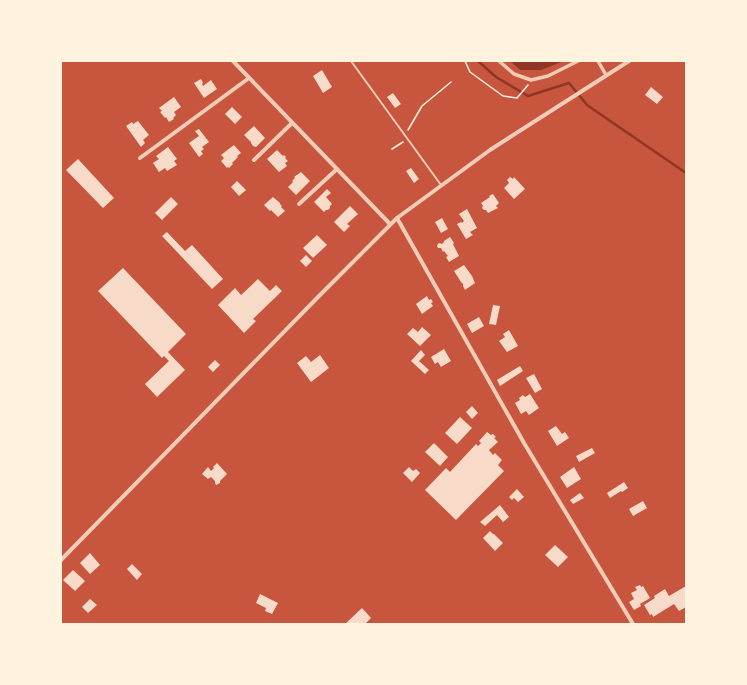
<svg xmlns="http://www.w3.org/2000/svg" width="747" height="685" font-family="'Crimson Pro',serif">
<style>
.water{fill:#8f3625}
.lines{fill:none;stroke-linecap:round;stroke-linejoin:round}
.stream{stroke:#8f3625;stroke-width:2.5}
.building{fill:#f7dbc8}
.path{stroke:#fff3e0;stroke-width:1.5}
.service{stroke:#f1ccb7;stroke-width:2}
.pedestrian{stroke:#f1ccb7;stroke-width:3.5}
.minor{stroke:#f1ccb7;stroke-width:4}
</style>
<rect width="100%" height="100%" fill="#c8553d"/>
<polygon class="water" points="510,61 564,61 541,70 520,70"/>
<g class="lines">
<polyline class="stream" points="478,61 496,77 528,96 569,83 587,105 686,173"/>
</g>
<g class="building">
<polygon points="322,70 332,87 323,93 313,76"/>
<polygon points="201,79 203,83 202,84 203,86 211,80 217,89 204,98 194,83"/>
<polygon points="651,87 663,97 657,104 645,95"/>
<polygon points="393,93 401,104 395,108 387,97"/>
<polygon points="174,97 181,107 174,112 176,115 173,118 174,119 169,122 166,117 165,118 160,112 162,111 159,108"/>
<polygon points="232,107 242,117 235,124 225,114"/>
<polygon points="138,121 149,135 143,140 145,143 141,147 126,126 132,122 133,124"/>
<polygon points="254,126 265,138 256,147 253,146 251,143 251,142 244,135"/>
<polygon points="199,129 209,142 202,147 204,149 201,151 203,154 199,157 189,143 199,136 195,131"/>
<polygon points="234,145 241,153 237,156 238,157 232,163 233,164 229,168 228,167 227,168 221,161 224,158 221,155 230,148"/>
<polygon points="168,147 177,159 174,161 177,165 167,171 165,168 159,172 153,163 159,159 156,156"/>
<polygon points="277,150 283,156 284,155 286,157 285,158 288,161 285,163 287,166 279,172 267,159"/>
<polygon points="78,159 114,198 103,208 66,170"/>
<polygon points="411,168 419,179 414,183 406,171"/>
<polygon points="301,172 310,181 296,195 288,187 293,182 292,181 295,178 294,177"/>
<polygon points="510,177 513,179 514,177 525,189 514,199 504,188 509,183 507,180"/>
<polygon points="237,181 246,190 239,196 231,187"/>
<polygon points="327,189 331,193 326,197 332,204 330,206 330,208 328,210 326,210 324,212 314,202"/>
<polygon points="493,194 499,203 496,206 498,208 488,213 486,210 484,210 482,208 483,206 481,203 490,197 489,196"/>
<polygon points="171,197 178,204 162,220 155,213"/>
<polygon points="273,197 280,203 280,204 282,206 281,207 285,211 278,217 271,210 270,211 264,205"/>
<polygon points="350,206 358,214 347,224 350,226 344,232 334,222"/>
<polygon points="467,209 477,228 470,232 473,235 466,239 457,224 461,222 462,223 464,221 459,214"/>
<polygon points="442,218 448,229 441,233 435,222"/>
<polygon points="167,232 185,251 192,245 223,279 212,289 162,236"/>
<polygon points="317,235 327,245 313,258 303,248"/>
<polygon points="450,237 454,243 453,244 459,256 449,262 446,257 448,256 444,251 443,252 441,248 438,248 437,246 438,244 439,243 442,244 444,242 444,241"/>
<polygon points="306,255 312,261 306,267 300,261"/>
<polygon points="464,265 472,276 475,283 465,290 463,286 463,284 461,282 454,271"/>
<polygon points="123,268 186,334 168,352 185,370 157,397 145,384 169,361 164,356 162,358 98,291"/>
<polygon points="258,279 270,291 276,285 282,291 253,319 256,321 244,333 218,305 235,288 241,295"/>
<polygon points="427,296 429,300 431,299 433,302 431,303 433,306 422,314 416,304"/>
<polygon points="493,305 500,306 496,325 489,324"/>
<polygon points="479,317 484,326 472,333 467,324"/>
<polygon points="422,327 431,335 420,346 407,334 413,328 418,332"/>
<polygon points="509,330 518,346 507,352 499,341 505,337 503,334"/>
<polygon points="444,349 451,361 441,367 438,362 435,364 431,357"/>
<polygon points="421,350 425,355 419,361 429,370 425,374 411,361"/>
<polygon points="320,355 329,368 311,382 297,363 306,356 311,362"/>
<polygon points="215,360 220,365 213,372 208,367"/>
<polygon points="520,366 523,371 500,386 497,380"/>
<polygon points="534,374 542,389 535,393 526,378"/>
<polygon points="530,394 539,408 529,415 526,411 521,414 515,403 520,400 519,398 523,395 525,397"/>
<polygon points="472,406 478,413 472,419 466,412"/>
<polygon points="460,417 472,428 457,444 445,433"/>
<polygon points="556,426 562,434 565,432 569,438 557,446 548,431"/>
<polygon points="487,432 491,435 493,434 496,437 494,438 498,442 489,450 493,455 495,453 502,460 498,465 504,471 456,520 425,490 446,468 450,472 476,444 478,446 481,443 479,441"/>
<polygon points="434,443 448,457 440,466 425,452"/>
<polygon points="592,448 595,453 579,462 576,456"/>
<polygon points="217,463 227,474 220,481 220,483 216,485 215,483 215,481 211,477 208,479 202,474 208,467 211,471 214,468 213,467"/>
<polygon points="409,467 413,471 416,469 420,473 412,482 403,473"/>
<polygon points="574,467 581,479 567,488 560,477"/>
<polygon points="624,482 628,488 622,492 621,491 610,498 607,493"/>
<polygon points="517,489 524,497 518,502 514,498 512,500 509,497"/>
<polygon points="580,493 584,498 573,504 570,500"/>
<polygon points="643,501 647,508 633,516 629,509"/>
<polygon points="500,505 509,517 503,522 497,515 485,526 480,522"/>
<polygon points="490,531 493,534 494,534 503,543 495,551 483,538"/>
<polygon points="555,545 568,557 558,567 545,555"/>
<polygon points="90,553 100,565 90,574 80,563"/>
<polygon points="132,564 142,574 137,580 127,569"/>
<polygon points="73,570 85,581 75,591 63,580"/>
<polygon points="640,585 641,587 643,586 650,598 640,604 641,606 634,610 629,602 634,599 631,593 637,590 635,587"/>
<polygon points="686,586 686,607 679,611 674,604 653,617 652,614 650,615 644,605 655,598 654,596 665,589 669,596"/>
<polygon points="260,594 278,603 272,614 265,611 266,608 256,603"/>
<polygon points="90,599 97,605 88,613 82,607"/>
<polygon points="362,608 371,618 365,624 345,624"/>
</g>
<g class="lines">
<g class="path">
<polyline points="465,61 470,72 503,96 517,98 528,85"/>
<polyline points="408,130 422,106 451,82"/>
<polyline points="392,149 403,142"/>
</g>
<polyline class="service" points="351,61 441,185"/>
<g class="pedestrian">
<polyline points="499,61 514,74 531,80 548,76 578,61"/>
<polyline points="598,61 606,75"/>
</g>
<g class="minor">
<polyline points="233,61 390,224"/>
<polyline points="140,158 249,78"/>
<polyline points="254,160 292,123"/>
<polyline points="299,204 337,169"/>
<polyline points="397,218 524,443 633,624"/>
<polyline points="61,560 318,297 397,218 490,150 629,61"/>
</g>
</g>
<rect width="747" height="685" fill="none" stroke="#fff3e0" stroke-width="124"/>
</svg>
